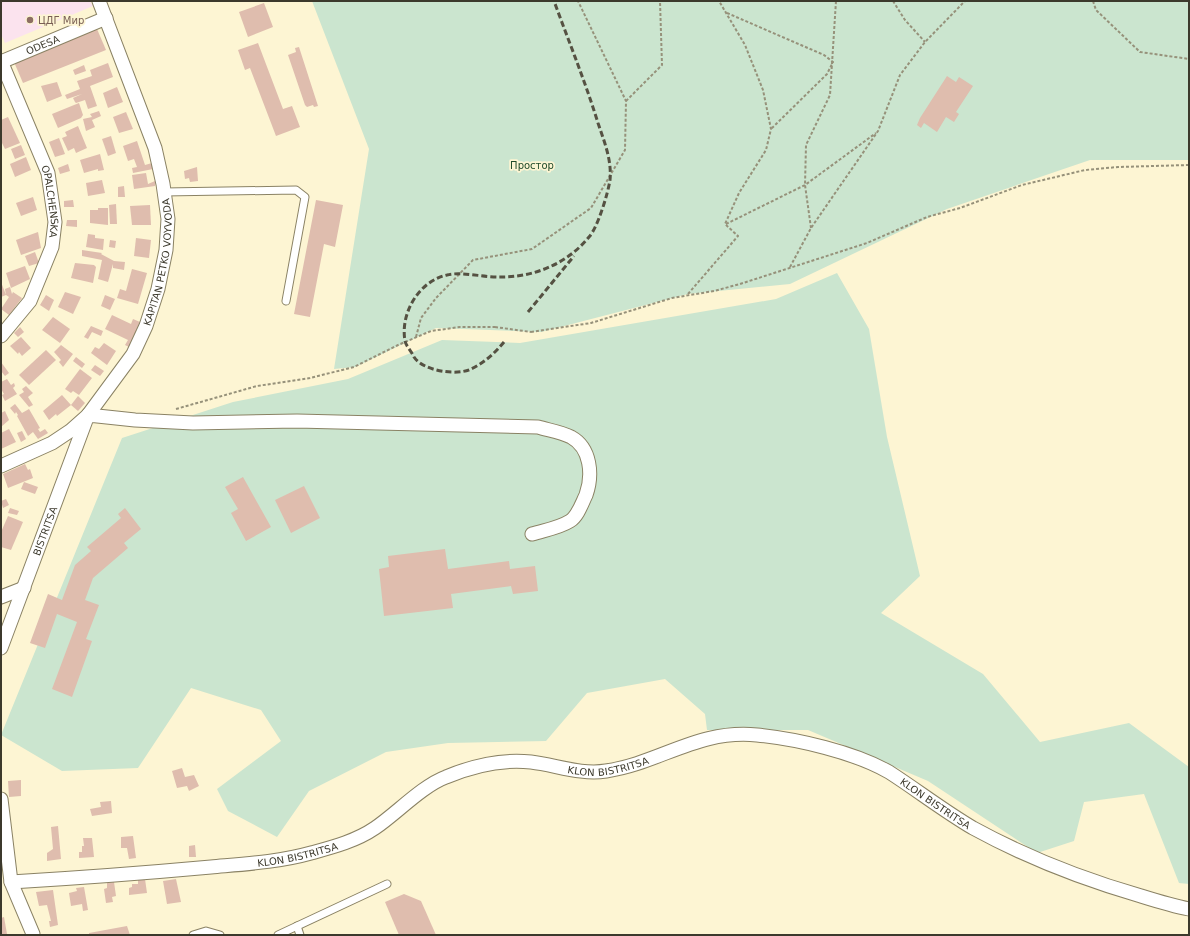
<svg xmlns="http://www.w3.org/2000/svg" width="1190" height="936" font-family="'DejaVu Sans',sans-serif">
<style>
.education{fill:#fbe3ee}
.green{fill:#cbe5cf}
.building{fill:#dfbdae}
.lines{fill:none;stroke-linecap:round;stroke-linejoin:round}
.lane-casing{stroke:#8a8264;stroke-width:9}
.street-casing{stroke:#8a8264;stroke-width:15}
.path{stroke:#96917a;stroke-width:2;stroke-dasharray:3 2;stroke-linecap:butt}
.lane{stroke:#fff;stroke-width:7}
.street{stroke:#fff;stroke-width:13}
.rail{stroke:#555142;stroke-width:3;stroke-dasharray:6 3;stroke-linecap:butt}
.path-bridge{stroke:#96917a;stroke-width:2;stroke-dasharray:3 2;stroke-linecap:butt}
.education-dot{fill:#8d6e63;stroke:#fdf5d3;stroke-width:1.5}
.labels{text-anchor:middle;stroke-width:3.5;stroke-linejoin:round;paint-order:stroke}
.education-label{font-size:10px;fill:#785e54;stroke:#fdf5d3;text-anchor:start}
.street-label{font-size:10px;fill:#3c392c;stroke:#fdf5d3}
.park-label{font-size:10px;fill:#1e4a29;stroke:#fdf5d3}
</style>
<rect width="100%" height="100%" fill="#fdf5d3"/>
<polygon class="education" points="1,1 90,1 93,6 5,43 1,34"/>
<g class="green">
<polygon points="312,1 1189,1 1189,160 1090,160 947,209 790,284 688,294 541,332 436,328 355,367 334,369 369,149"/>
<polygon points="837,273 869,329 887,437 920,576 881,613 983,674 1040,742 1129,723 1189,767 1189,884 1179,883 1144,794 1084,802 1074,841 1037,853 928,781 808,730 707,730 705,714 665,679 587,693 546,741 448,743 386,752 309,791 277,837 228,811 217,789 281,741 261,710 191,688 138,768 62,771 1,735 122,438 233,402 348,379 442,340 520,343 776,299"/>
</g>
<g class="building">
<polygon points="264,3 273,27 248,37 239,12"/>
<polygon points="97,29 106,50 23,83 14,62"/>
<polygon points="258,43 283,109 292,106 300,127 276,136 250,68 245,70 238,50"/>
<polygon points="299,47 318,106 314,107 313,105 307,107 305,105 288,55 296,52 295,48"/>
<polygon points="108,63 113,77 90,86 97,106 88,109 85,100 76,103 75,102 73,98 82,94 67,99 65,95 80,89 77,81 92,76 90,70"/>
<polygon points="84,65 86,71 75,75 73,70"/>
<polygon points="947,76 956,82 959,77 973,86 956,112 959,114 954,122 946,117 937,132 924,123 921,128 917,125 920,118"/>
<polygon points="57,82 62,96 47,102 41,86"/>
<polygon points="117,87 123,102 108,108 103,93"/>
<polygon points="79,103 83,115 81,118 58,128 52,114"/>
<polygon points="99,111 101,116 92,120 95,127 86,131 83,119 92,117 90,114"/>
<polygon points="126,112 133,129 119,133 113,117"/>
<polygon points="8,117 20,143 5,149 1,141 1,120"/>
<polygon points="78,126 87,148 76,153 74,148 68,151 62,138 67,136 65,132"/>
<polygon points="111,136 116,153 108,156 102,139"/>
<polygon points="59,138 65,154 55,157 49,142"/>
<polygon points="137,141 145,165 152,163 153,169 133,173 132,168 137,167 134,159 128,161 123,146"/>
<polygon points="21,145 25,155 15,159 11,149"/>
<polygon points="100,154 104,170 98,171 98,169 84,173 80,160"/>
<polygon points="26,157 31,170 15,177 10,164"/>
<polygon points="68,164 70,171 60,174 58,168"/>
<polygon points="197,167 198,181 190,182 189,178 185,179 184,171"/>
<polygon points="146,173 148,184 155,181 155,186 134,189 132,175"/>
<polygon points="102,180 105,193 88,196 86,183"/>
<polygon points="124,186 125,197 118,197 118,187"/>
<polygon points="33,197 37,210 21,216 16,203"/>
<polygon points="73,200 74,207 64,207 64,201"/>
<polygon points="316,200 343,205 335,247 324,244 310,317 294,314"/>
<polygon points="116,204 117,224 110,224 109,205"/>
<polygon points="150,205 151,225 132,225 130,206"/>
<polygon points="98,208 108,208 108,225 90,223 90,210 98,210"/>
<polygon points="67,220 77,220 77,227 66,226"/>
<polygon points="38,232 41,248 21,255 16,240"/>
<polygon points="88,234 95,235 95,238 104,239 103,250 86,247"/>
<polygon points="136,238 151,240 149,258 134,256"/>
<polygon points="110,240 116,241 115,248 109,247"/>
<polygon points="82,250 102,253 101,254 114,261 125,262 124,270 113,268 113,264 108,282 98,279 102,260 82,256"/>
<polygon points="35,252 39,263 29,266 25,256"/>
<polygon points="75,263 94,265 96,267 93,283 71,278"/>
<polygon points="25,266 30,279 11,288 6,273"/>
<polygon points="132,269 147,273 138,304 117,298 120,289 126,291"/>
<polygon points="1,282 6,295 5,289 10,287 12,294 13,292 22,298 9,315 1,309 9,297 6,295 1,297"/>
<polygon points="65,292 81,297 73,314 58,307"/>
<polygon points="46,295 54,300 49,311 40,305"/>
<polygon points="105,295 115,299 110,310 101,306"/>
<polygon points="112,315 131,324 133,319 140,322 129,347 125,345 128,340 105,329"/>
<polygon points="53,317 70,329 60,343 42,330"/>
<polygon points="91,326 103,331 101,336 92,332 88,339 84,337"/>
<polygon points="20,327 24,332 18,337 14,333"/>
<polygon points="21,337 31,348 22,356 19,352 18,354 10,346"/>
<polygon points="104,343 116,351 107,365 91,353 95,347 99,349"/>
<polygon points="61,345 73,354 63,367 59,362 61,360 54,352"/>
<polygon points="46,350 56,360 29,385 19,375"/>
<polygon points="76,357 85,364 82,368 73,361"/>
<polygon points="1,362 9,373 5,376 1,371"/>
<polygon points="95,365 104,371 100,376 91,370"/>
<polygon points="80,369 92,378 79,395 73,391 71,393 65,389"/>
<polygon points="7,379 11,385 14,383 15,386 13,388 17,394 5,401 2,395 4,394 1,389 1,382"/>
<polygon points="26,386 33,393 28,397 33,405 29,407 19,395 24,392 22,389"/>
<polygon points="62,395 71,405 57,416 56,414 49,420 43,411"/>
<polygon points="78,396 85,403 78,411 71,405"/>
<polygon points="15,404 22,413 29,409 40,428 38,429 40,432 45,429 48,433 38,439 33,432 28,436 17,416 18,415 16,412 15,414 10,408"/>
<polygon points="5,411 9,420 1,427 1,413"/>
<polygon points="9,429 16,442 1,449 1,433"/>
<polygon points="22,431 26,439 21,442 17,433"/>
<polygon points="25,464 28,470 30,469 33,478 8,488 3,474"/>
<polygon points="243,477 271,527 246,541 231,513 238,509 225,487"/>
<polygon points="24,482 38,487 35,494 21,489"/>
<polygon points="304,486 320,518 291,533 275,500"/>
<polygon points="6,499 9,505 3,508 1,501"/>
<polygon points="10,508 19,511 17,515 8,513"/>
<polygon points="125,508 141,529 124,543 128,548 93,578 85,600 99,605 86,639 92,641 72,697 52,689 77,622 57,614 45,648 30,643 48,594 62,600 75,565 91,551 87,547 121,518 118,514"/>
<polygon points="8,516 23,522 11,550 1,547 1,532"/>
<polygon points="445,549 448,569 509,561 510,569 535,566 538,591 513,594 511,586 451,594 453,608 384,616 379,569 389,567 388,556"/>
<polygon points="182,768 185,777 194,775 199,786 189,791 187,786 177,788 172,771"/>
<polygon points="21,780 21,796 9,797 8,781"/>
<polygon points="111,801 112,813 92,816 90,809 101,807 100,802"/>
<polygon points="58,826 61,859 47,861 47,853 53,849 51,827"/>
<polygon points="133,836 136,858 129,859 127,848 121,848 121,837"/>
<polygon points="83,838 92,838 94,857 79,858 79,852 82,852 82,846 84,846"/>
<polygon points="195,845 196,857 189,857 189,846"/>
<polygon points="145,879 147,893 129,895 129,888 132,887 132,884 138,884 138,880"/>
<polygon points="176,879 181,902 167,904 163,881"/>
<polygon points="114,882 116,896 112,897 113,902 106,903 104,889 107,888 107,883"/>
<polygon points="84,887 88,910 83,911 82,904 71,906 69,893 77,891 76,888"/>
<polygon points="53,890 58,925 50,927 49,921 51,921 47,905 39,906 36,892"/>
<polygon points="404,894 421,901 436,935 399,935 385,902"/>
<polygon points="4,917 7,934 1,935 1,918"/>
<polygon points="127,926 130,935 89,935 89,933"/>
</g>
<g class="lines">
<defs>
<g id="lane">
<polyline points="164,192 296,190 305,197 286,301"/>
<polyline points="297,926 300,935"/>
<polyline points="193,935 206,931 220,935"/>
<polyline points="278,935 387,884"/>
</g>
<g id="street">
<path id="s1" d="M1,61L48,173L55,222L52,247L30,301L1,336"/>
<path id="s2" d="M1,62L106,18"/>
<path id="s3" d="M1,466L52,443L70,431L88,415L133,354L146,326L158,289L166,250L168,219L163,184L155,148L99,1"/>
<polyline points="1,597 24,588"/>
<path id="s4" d="M1,648L88,415L135,420L193,423L297,421L538,427C548,430 561,432 571,437C591,448 593,475 586,495C582,503 578,516 570,521C559,528 545,530 532,534"/>
<polyline points="1,799 11,882 33,934"/>
<path id="s5" d="M11,882C78,878 145,873 211,867C244,864 279,862 311,853C333,847 356,841 375,828C396,814 422,786 446,777C472,766 503,759 531,762C556,765 581,775 606,771C660,763 698,729 757,735C797,739 854,752 889,772C917,790 944,811 973,828C1026,857 1082,879 1141,896C1157,901 1173,906 1189,909"/>
</g>
</defs>
<use href="#lane" class="lane-casing"/>
<use href="#street" class="street-casing"/>
<g class="path">
<polyline points="893,1 905,20 925,42"/>
<polyline points="1093,1 1096,10 1140,52 1189,59"/>
<polyline points="727,13 824,55 833,62 827,74 771,129"/>
<polyline points="626,101 662,65 660,1"/>
<polyline points="726,224 805,185 876,133"/>
<polyline points="811,228 805,185 806,145 830,95 836,1"/>
<polyline points="790,267 811,228 878,131 900,75 925,42 965,1"/>
<polyline points="688,294 738,236 725,224 739,193 766,150 771,129 763,90 745,45 719,1"/>
<polyline points="531,332 591,323 672,298 714,291 740,284 867,243 927,217 960,208 1022,185 1085,170 1118,167 1189,165"/>
<polyline points="416,337 421,318 436,298 473,260 532,249 591,208 625,150 626,101 578,1"/>
<polyline points="176,409 257,386 310,378 354,367 398,345 431,331 460,327 495,327"/>
</g>
<use href="#lane" class="lane"/>
<use href="#street" class="street"/>
<g class="rail">
<polyline points="528,312 574,256"/>
<path d="M504,342C495,353 484,363 471,369C457,376 423,371 414,357C412,352 406,346 405,341C400,313 419,281 447,275C462,271 485,278 502,277C535,277 568,263 589,237C598,227 608,193 610,180C612,160 604,141 598,123C585,81 569,42 554,1"/>
</g>
<polyline class="path-bridge" points="495,327 531,332"/>
</g>
<circle class="education-dot" cx="30" cy="20" r="4"/>
<g class="labels">
<g class="education-label">
<text x="38" y="24">ЦДГ Мир</text>
</g>
<g class="street-label">
<text dy="4" stroke="none"><textPath href="#s2" startOffset="45">ODESA</textPath></text>
<text dy="4" stroke="none"><textPath href="#s1" startOffset="150">OPALCHENSKA</textPath></text>
<text dy="4" stroke="none"><textPath href="#s3" startOffset="274">KAPITAN PETKO VOYVODA</textPath></text>
<text dy="4" stroke="none"><textPath href="#s4" startOffset="125">BISTRITSA</textPath></text>
<text dy="4" stroke="none"><textPath href="#s5" startOffset="624">KLON BISTRITSA</textPath></text>
<text dy="4" stroke="none"><textPath href="#s5" startOffset="972">KLON BISTRITSA</textPath></text>
<text dy="4" stroke="none"><textPath href="#s5" startOffset="288">KLON BISTRITSA</textPath></text>
</g>
<g class="park-label">
<text x="532" y="169">Простор</text>
</g>
</g>
<rect width="1190" height="936" fill="none" stroke="#3c392c" stroke-width="4"/>
</svg>
